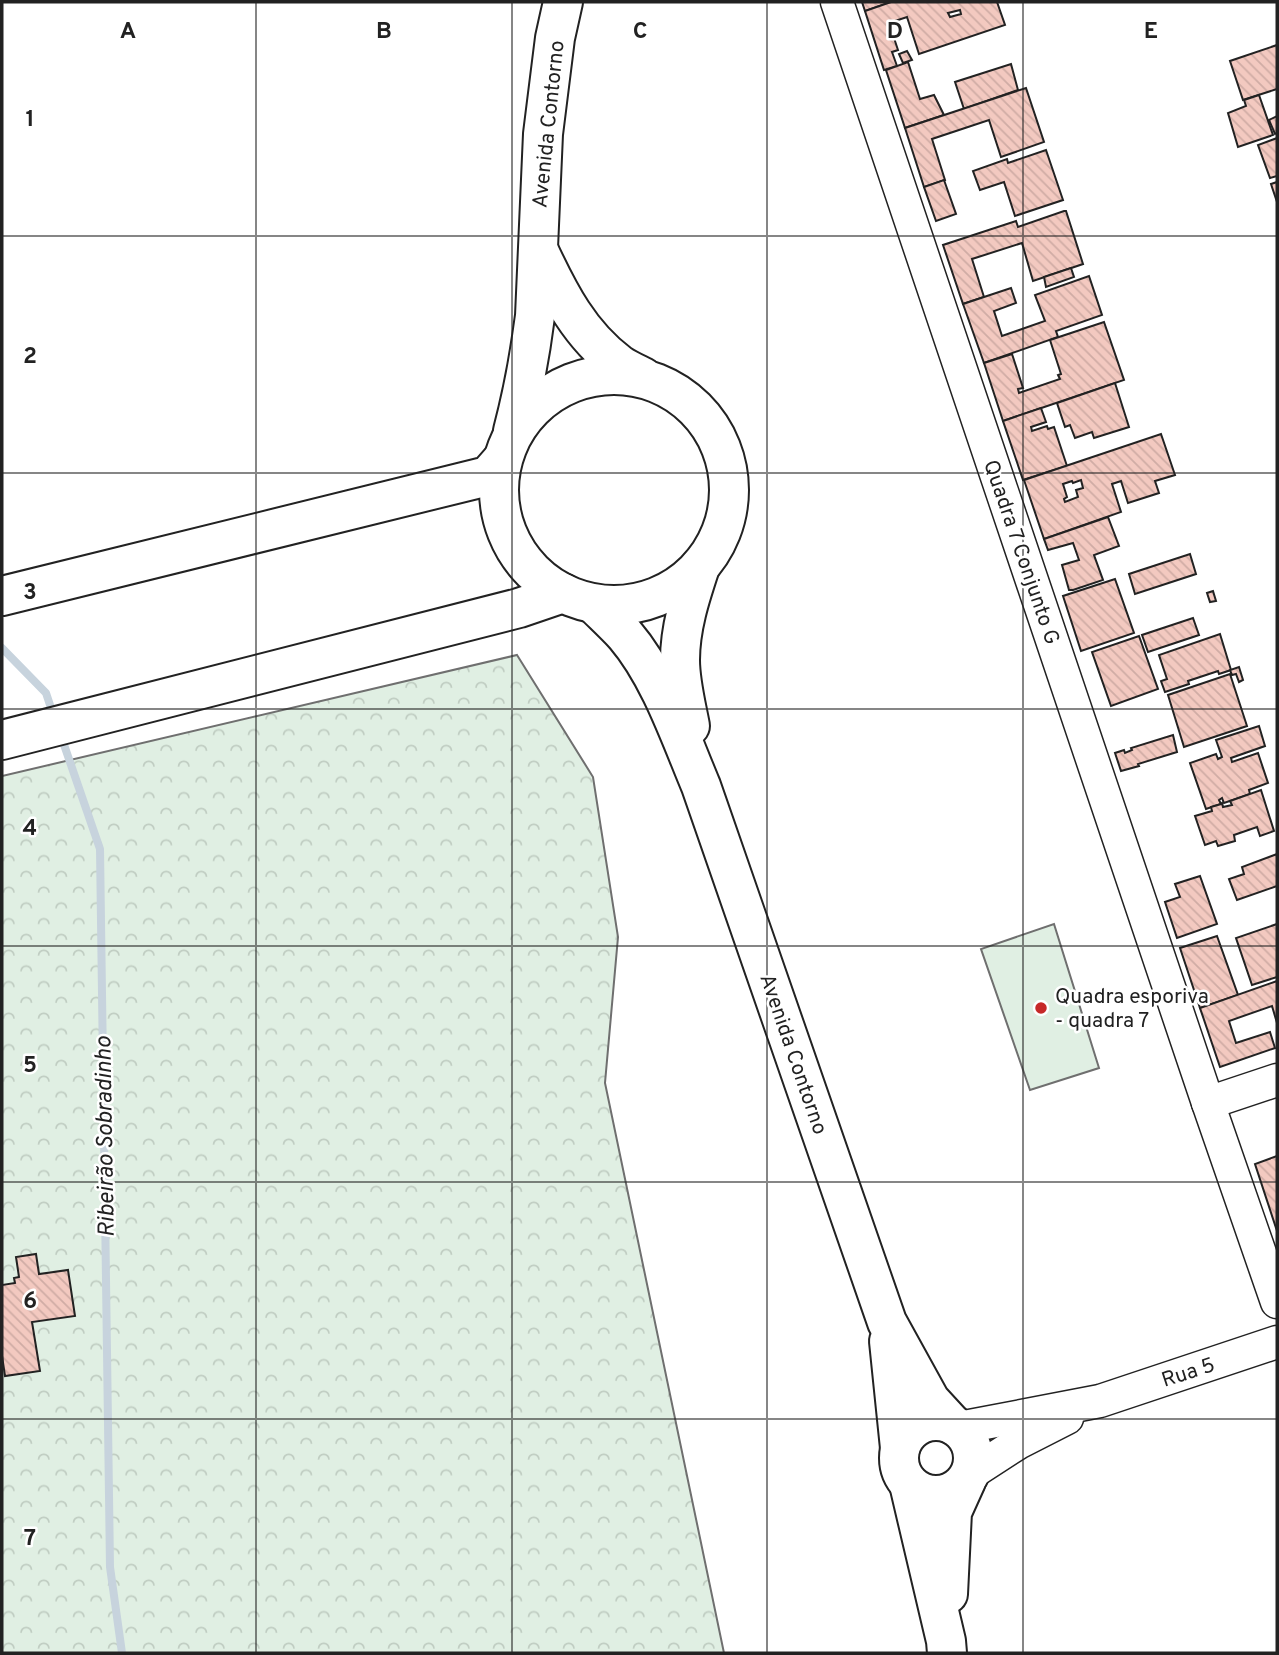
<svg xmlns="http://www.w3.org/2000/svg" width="1279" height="1655" font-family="Overpass,sans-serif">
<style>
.forest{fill:url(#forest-crowns);stroke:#6f6f6f;stroke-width:2}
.garden{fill:#e0efe3;stroke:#6f6f6f;stroke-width:2}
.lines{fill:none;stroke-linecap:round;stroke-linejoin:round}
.stream{stroke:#c7d3dd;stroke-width:8}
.building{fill:url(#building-back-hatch);stroke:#222;stroke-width:2;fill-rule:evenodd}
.minor-casing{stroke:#222;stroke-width:35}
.major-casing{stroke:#222;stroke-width:42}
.minor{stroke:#fff;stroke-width:32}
.major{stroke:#fff;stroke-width:38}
.grid{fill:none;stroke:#222;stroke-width:2;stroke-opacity:0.55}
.poi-dot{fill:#c62828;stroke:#fff;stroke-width:2.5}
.labels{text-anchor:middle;stroke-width:5;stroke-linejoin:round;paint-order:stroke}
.street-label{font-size:21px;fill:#222;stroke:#fff}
.poi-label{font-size:21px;fill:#222;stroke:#fff;text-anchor:start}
.water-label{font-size:23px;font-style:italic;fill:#222;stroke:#fff}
.grid-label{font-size:23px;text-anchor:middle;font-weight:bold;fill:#222;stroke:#fff;stroke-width:5;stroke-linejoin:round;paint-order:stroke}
</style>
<defs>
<pattern id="forest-crowns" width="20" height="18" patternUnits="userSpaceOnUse" patternTransform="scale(1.75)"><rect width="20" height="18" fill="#e0efe3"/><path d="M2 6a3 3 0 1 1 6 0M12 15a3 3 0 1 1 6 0" fill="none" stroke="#c0cdc2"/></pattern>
<pattern id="building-back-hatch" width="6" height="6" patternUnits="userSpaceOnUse" patternTransform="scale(1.75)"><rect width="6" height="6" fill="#f3c9c0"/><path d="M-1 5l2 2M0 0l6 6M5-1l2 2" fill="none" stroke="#d0aca5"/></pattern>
</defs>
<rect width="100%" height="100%" fill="#fff"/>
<polygon class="forest" points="517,655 593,777 618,937 605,1083 724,1653 2,1653 2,776"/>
<polygon class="garden" points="1054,924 1099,1068 1030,1090 981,949"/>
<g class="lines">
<g class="stream">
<polyline points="2,648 46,693 54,717"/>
<polyline points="61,736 100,849 110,1567 122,1653"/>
</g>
</g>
<g class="building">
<polygon points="862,2 891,2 865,11"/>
<path d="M891,2H997L1005,25L919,54L907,17L889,23L898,50L892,52L897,66L884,70L865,11ZM960,10L961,14L950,17L948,13Z"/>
<polygon points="1277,45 1277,89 1243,100 1230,61"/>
<polygon points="907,51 912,60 903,63 899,54"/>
<polygon points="908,62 920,99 934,95 944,115 905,128 886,70"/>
<polygon points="1011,64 1018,90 964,109 955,82"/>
<polygon points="1026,88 1044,142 1001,157 989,120 932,139 945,180 924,187 905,128"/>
<polygon points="1259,95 1273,135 1238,147 1228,113 1246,106 1244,100"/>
<polygon points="1277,116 1277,133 1275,134 1269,120"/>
<polygon points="1277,138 1277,176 1270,178 1258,145"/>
<polygon points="1046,150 1063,200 1015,216 1004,182 980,190 973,171 1007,159 1008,163"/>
<polygon points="944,180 956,214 936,221 924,187"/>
<polygon points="1277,182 1277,202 1271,184"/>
<polygon points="1064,211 1066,211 1083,264 1033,281 1022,243 972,259 984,297 963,304 943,245 1016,221 1018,227"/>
<polygon points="1071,268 1074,277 1046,287 1044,277"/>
<polygon points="1089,276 1102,315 1056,331 1058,337 984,363 963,304 1011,288 1016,303 994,311 1002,336 1045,321 1035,295"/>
<polygon points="1104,322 1124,380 1003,421 984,363 1012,354 1023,388 1018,389 1019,393 1060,379 1058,375 1061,374 1050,340"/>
<polygon points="1115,383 1129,427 1094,438 1092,432 1075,438 1070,425 1065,427 1057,403"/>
<polygon points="1041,408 1046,422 1031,427 1032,431 1047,426 1048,429 1054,427 1067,466 1023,480 1003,421"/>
<path d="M1161,434L1175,475L1155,481L1159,493L1128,503L1121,481L1112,484L1121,512L1044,539L1024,480ZM1081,480L1083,488L1076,490L1078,497L1065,502L1064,499L1067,497L1063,484L1072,481L1073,483Z"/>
<polygon points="1108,517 1119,546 1094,555 1103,580 1073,590 1069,590 1062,565 1079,560 1073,543 1048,550 1044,539"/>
<polygon points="1190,554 1196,574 1135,594 1129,574"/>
<polygon points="1115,579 1134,633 1081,651 1063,596"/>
<polygon points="1213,591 1216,601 1210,602 1207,593"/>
<polygon points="1193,618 1199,635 1148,652 1142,635"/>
<polygon points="1220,634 1231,670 1219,674 1218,671 1188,681 1189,684 1165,692 1161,681 1167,679 1159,655"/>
<polygon points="1139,636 1158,689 1111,706 1092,652"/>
<polygon points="1239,667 1243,680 1239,682 1236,674 1232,675 1230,670"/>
<polygon points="1230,674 1247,726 1184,747 1168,695"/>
<polygon points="1259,726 1265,746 1231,758 1232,762 1258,753 1268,783 1249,790 1250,794 1224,803 1222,798 1219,800 1221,804 1206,809 1190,763 1216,754 1218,759 1222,757 1216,740"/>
<polygon points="1173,735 1177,752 1138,764 1139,766 1121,771 1115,753 1124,750 1125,753 1132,750 1131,748"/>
<polygon points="1261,790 1274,831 1260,836 1257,827 1234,835 1235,841 1218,846 1216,841 1205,845 1195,816 1212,811 1211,807 1221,804 1222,803 1223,807 1232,805 1230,801"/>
<polygon points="1277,854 1277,886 1237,900 1229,879 1244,874 1242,867"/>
<polygon points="1200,876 1217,924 1177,938 1165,902 1180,897 1175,884"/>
<polygon points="1277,924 1277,977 1252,985 1236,938"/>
<polygon points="1217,936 1238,995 1200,1008 1180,948"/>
<polygon points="1277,981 1277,1023 1272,1006 1229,1021 1236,1043 1270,1032 1275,1048 1220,1067 1200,1008"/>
<polygon points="1277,1156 1277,1231 1255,1164"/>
<polygon points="36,1254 39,1274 68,1270 75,1316 32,1322 40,1371 5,1376 2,1356 2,1285 15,1283 14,1278 19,1277 16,1257"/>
</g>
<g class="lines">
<defs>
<g id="minor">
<polyline points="837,2 1208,1103 1277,1302"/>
<polyline points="1208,1103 1277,1080"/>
<polyline points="959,1428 1100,1401 1277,1342"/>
<polyline points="970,1474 1018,1443 1067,1418"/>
</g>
<g id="major">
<path d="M539,251C559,294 580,335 619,364C626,369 635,373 643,377"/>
<circle cx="614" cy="490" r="115"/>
<path d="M513,431C523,393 530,355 535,316L543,134L555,38L563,2"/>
<polyline points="2,596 488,476 502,460"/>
<path d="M594,604C604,614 615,624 625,635C660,676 680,736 701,786L887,1322L930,1400L953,1425"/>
<path d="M690,726C686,705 680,682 680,660C680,628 690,597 700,567"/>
<polyline points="2,740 519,608 563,593"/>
<polyline points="889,1341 900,1448"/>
<circle cx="936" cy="1458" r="37"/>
<polyline points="909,1484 946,1641 947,1653"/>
<polyline points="948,1594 952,1512 966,1481"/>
</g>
</defs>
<use href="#minor" class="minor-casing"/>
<use href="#major" class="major-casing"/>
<use href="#minor" class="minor"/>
<use href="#major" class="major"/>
</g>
<path class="grid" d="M256,2V1653M512,2V1653M767,2V1653M1023,2V1653M2,236H1277M2,473H1277M2,709H1277M2,946H1277M2,1182H1277M2,1419H1277"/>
<circle class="poi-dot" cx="1041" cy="1008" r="7"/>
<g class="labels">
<g class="street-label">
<text transform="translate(548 124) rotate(-84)" y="7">Avenida Contorno</text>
<text transform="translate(1022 552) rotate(71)" y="7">Quadra 7 Conjunto G</text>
<text transform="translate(794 1054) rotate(71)" y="7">Avenida Contorno</text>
<text transform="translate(1188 1372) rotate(-18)" y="7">Rua 5</text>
</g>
<g class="poi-label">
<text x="1055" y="1003">Quadra esporiva<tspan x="1055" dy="24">- quadra 7</tspan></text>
</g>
<g class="water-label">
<text transform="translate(104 1137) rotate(-91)" y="8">Ribeirão Sobradinho</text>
</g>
</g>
<g class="grid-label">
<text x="128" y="38">A</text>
<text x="384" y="38">B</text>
<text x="640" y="38">C</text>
<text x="895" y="38">D</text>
<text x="1151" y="38">E</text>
<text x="30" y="126">1</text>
<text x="30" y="363">2</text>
<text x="30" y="599">3</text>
<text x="30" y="835">4</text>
<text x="30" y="1072">5</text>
<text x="30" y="1308">6</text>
<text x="30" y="1545">7</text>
</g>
<rect width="1279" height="1655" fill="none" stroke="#222222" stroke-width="7"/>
</svg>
